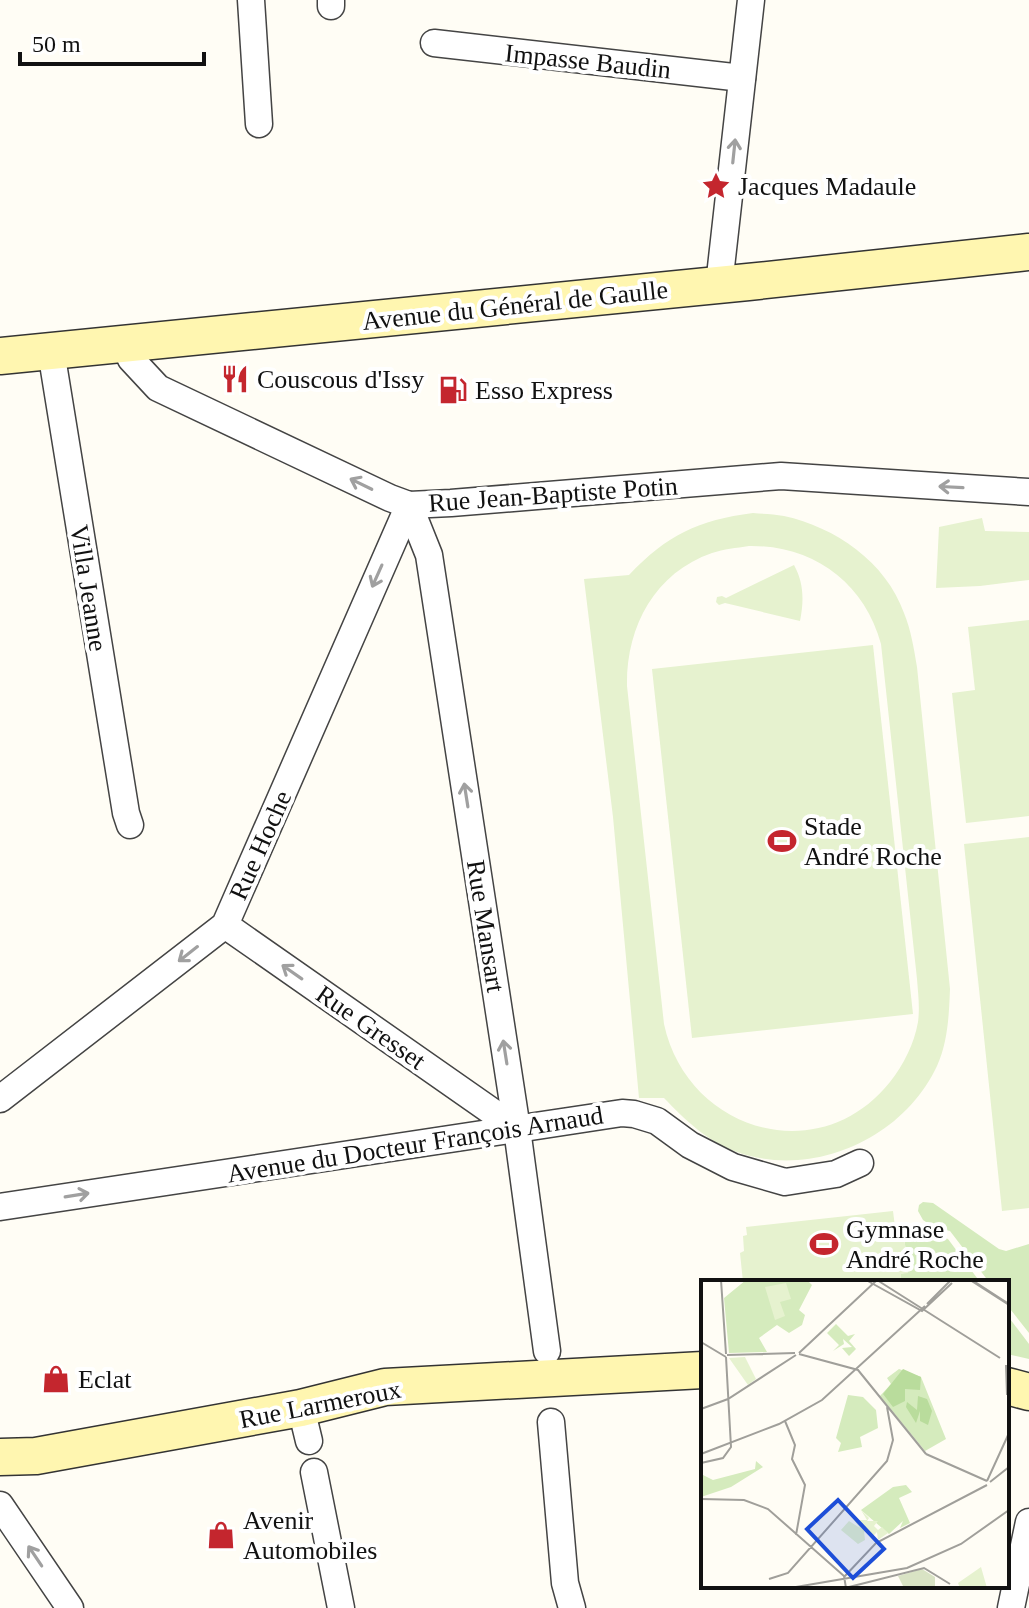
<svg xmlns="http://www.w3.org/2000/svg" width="1029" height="1608" font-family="Georgia,serif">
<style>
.green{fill:#d5ebbd}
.pitch{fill:#e6f2cf;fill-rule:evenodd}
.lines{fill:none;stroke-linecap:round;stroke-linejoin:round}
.street-casing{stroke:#444;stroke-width:29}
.secondary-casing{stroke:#333;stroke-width:39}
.street{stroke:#fff;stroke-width:26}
.secondary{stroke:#fff6b0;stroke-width:36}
.oneway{stroke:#a0a0a0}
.labels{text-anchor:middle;stroke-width:8;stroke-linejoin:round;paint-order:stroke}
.street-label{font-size:26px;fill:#111;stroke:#fff}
.poi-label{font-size:26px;fill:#111;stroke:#fff;text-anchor:start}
.inset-road{fill:none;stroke:#a09f9a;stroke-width:2}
.view{fill:#1d4ed8;fill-opacity:0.15;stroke:#1d4ed8;stroke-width:4}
.inset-edge{fill:none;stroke:#111;stroke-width:4}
</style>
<rect width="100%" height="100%" fill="#fffdf5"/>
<g class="green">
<polygon points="923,1202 933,1203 999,1249 1006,1251 1029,1244 1029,1333 1007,1305 1007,1282 989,1282 950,1231 935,1228 923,1220 918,1211 919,1205"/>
<polygon points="919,1232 933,1233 948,1239 980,1282 901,1282 900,1274 908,1272 904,1235"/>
<polygon points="1007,1315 1029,1344 1029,1359 1007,1354"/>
</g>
<g class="pitch">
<path d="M753,513C763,514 774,514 784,516C835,527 886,562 904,613C911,630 914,649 917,667L950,989C949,1014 948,1042 937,1066C903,1139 812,1179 737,1152C708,1142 685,1120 664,1098H639L613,817L584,579L629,575C667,535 698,520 753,513ZM749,546C813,545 864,582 881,644L917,979C918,993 920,1007 918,1022C914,1044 904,1064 890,1082C819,1171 687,1131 664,1024L627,686C626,628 654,573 712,553C724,549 736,548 749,546Z"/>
<polygon points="982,518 985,531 1029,532 1029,580 980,586 936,588 939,527"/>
<path d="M794,565C804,583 804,601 800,621L725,603L719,605L716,602L717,597L722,596L726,598Z"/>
<polygon points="1029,620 1029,816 966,823 952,693 975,690 968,627"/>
<polygon points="873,645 913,1014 692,1038 652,669"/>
<polygon points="1029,837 1029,1208 1002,1211 964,844"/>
<polygon points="893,1211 896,1235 904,1235 908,1273 901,1274 901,1282 743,1282 740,1253 744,1251 743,1236 747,1235 746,1227"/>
</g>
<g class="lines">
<defs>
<g id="street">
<polyline points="251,0 259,124"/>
<polyline points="331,0 331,6"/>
<polyline points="434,43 742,78"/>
<polyline points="719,285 751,0"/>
<polyline points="124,344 131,359 158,388 390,498 409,505 451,503 781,476 1029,492"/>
<polyline points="51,351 126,813 130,825"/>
<polyline points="409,505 429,555 517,1129 547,1351"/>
<polyline points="225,925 517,1129"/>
<polyline points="0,1099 225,925 409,505"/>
<polyline points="0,1207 622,1113 634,1114 657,1121 690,1145 733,1167 785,1182 836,1174 860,1163"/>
<polyline points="301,1408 309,1441"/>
<polyline points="551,1422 565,1583 572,1608"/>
<polyline points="314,1472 341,1608"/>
<polyline points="0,1505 70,1608"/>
<polyline points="1011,1608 1029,1522"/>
</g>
<g id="secondary">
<polyline points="0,356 748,282 1029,252"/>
<polyline points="1007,1386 1029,1392"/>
<polyline points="0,1457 36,1456 301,1408 385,1387 703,1370"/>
</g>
</defs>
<use href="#street" class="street-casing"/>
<use href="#secondary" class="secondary-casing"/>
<use href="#street" class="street"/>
<use href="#secondary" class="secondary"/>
</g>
<defs><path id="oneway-shaft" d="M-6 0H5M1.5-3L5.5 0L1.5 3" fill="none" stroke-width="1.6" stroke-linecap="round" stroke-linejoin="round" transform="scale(2)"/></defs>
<g class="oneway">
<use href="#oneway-shaft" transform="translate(734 151) rotate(-84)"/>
<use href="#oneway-shaft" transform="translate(361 484) rotate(-154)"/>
<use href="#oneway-shaft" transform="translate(951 487) rotate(-177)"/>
<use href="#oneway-shaft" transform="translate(377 576) rotate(114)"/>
<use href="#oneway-shaft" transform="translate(466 795) rotate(-99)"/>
<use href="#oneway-shaft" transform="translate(188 954) rotate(142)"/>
<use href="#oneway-shaft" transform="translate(292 972) rotate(-145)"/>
<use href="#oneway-shaft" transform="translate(505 1052) rotate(-99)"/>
<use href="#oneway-shaft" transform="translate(77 1195) rotate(-9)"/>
<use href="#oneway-shaft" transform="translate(35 1556) rotate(-124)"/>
</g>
<defs>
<symbol id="sight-bare" viewBox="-9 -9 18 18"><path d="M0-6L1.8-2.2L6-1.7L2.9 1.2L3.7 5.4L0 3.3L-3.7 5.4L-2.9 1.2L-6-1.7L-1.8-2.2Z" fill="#c4262e" stroke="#fff" stroke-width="2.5" paint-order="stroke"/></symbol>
<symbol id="restaurant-bare" viewBox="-9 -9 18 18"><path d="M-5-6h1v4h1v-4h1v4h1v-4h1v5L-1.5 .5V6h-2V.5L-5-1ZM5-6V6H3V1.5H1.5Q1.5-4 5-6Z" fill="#c4262e" stroke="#fff" stroke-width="2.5" paint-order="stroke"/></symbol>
<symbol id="fuel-bare" viewBox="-9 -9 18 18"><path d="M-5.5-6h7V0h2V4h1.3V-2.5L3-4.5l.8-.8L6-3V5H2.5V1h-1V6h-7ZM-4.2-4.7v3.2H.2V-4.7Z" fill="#c4262e" stroke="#fff" stroke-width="2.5" paint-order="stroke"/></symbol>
<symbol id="stadium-bare" viewBox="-9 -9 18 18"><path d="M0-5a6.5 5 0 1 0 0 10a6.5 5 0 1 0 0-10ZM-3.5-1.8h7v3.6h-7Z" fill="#c4262e" stroke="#fff" stroke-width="2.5" paint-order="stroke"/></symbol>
<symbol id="shop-bare" viewBox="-9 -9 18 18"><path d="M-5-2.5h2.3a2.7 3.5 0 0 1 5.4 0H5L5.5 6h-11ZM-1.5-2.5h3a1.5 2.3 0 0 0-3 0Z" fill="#c4262e" stroke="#fff" stroke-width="2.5" paint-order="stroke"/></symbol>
</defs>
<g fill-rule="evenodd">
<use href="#sight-bare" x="696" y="166" width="40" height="40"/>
<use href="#restaurant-bare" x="215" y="359" width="40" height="40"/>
<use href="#fuel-bare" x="433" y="370" width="40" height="40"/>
<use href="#stadium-bare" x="762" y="821" width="40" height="40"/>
<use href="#stadium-bare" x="804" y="1224" width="40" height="40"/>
<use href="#shop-bare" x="36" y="1359" width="40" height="40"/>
<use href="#shop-bare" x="201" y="1515" width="40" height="40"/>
</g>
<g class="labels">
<g class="street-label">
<text transform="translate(588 61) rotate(6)" y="9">Impasse Baudin</text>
<text transform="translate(515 305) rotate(-6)" y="9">Avenue du Général de Gaulle</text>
<text transform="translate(553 494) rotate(-4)" y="9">Rue Jean-Baptiste Potin</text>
<text transform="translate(89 588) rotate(81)" y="9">Villa Jeanne</text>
<text transform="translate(260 845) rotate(-66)" y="9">Rue Hoche</text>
<text transform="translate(486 926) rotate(81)" y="9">Rue Mansart</text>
<text transform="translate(371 1027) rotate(35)" y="9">Rue Gresset</text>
<text transform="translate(415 1144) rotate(-9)" y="9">Avenue du Docteur François Arnaud</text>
<text transform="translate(320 1404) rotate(-11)" y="9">Rue Larmeroux</text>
</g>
<g class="poi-label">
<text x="738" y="195">Jacques Madaule</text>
<text x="257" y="388">Couscous d'Issy</text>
<text x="475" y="399">Esso Express</text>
<text x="804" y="835">Stade<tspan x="804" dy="30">André Roche</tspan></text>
<text x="846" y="1238">Gymnase<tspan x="846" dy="30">André Roche</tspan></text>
<text x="78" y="1388">Eclat</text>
<text x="243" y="1529">Avenir<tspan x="243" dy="30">Automobiles</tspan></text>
</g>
</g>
<g transform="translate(701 1280)">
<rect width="308" height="308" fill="#fffdf5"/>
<path d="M45,0H106L111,5L98,30L104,35L101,45L88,53L76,45L58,58L66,72L28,73L23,18ZM135,44L147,56L154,54L148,61L155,69L148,76L141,68L151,67L142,59L143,64L132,71L138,65L126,53ZM198,89L220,97L245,159L224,171L179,116L190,104L186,98ZM147,115L162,117L175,130L177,148L159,157L161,167L137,172L140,163L135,158ZM55,181L62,187L30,207L0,217L2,195L12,200L54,189ZM205,205L211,212L198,218L209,243L199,248L202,241L188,254L160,230L192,207Z" fill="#d5ebbd"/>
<path d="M202,89L220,97L219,110L204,109V121L192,127L182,114ZM217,116L226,119L231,131L227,145L219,141V131L215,143L205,127L206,122L216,130Z" fill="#b9dc9c"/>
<path d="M221,289L234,297V308H203L197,296Z" fill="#d9e3c4"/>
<path d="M85,3L90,19L79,22L84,36L74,40L64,7ZM44,77L55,99L47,105L28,78ZM160,230L168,238L166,241H177L173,246L177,250L181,247L187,253L177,260L176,252L171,257L163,251L164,260L157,264L140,250L148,241L159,248L153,240H166ZM280,287L286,308H259L257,303Z" fill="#e6f2cf"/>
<path class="inset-road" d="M20,0L25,74M165,0L221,31L251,3M176,0L299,78M269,0L308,25M271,0L308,24M226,24L250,0M0,62L25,77M98,73L176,0M98,74L157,90L225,174M26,75L94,73M305,85L306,115M0,129L27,119L95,75M84,141L94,165L91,179L104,205L95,255M0,174L78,144L121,120L224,26M225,174L286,201M0,183L22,178L30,167L25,77M286,201L308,153M289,202L308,187M0,219L43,220L67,229L143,296L145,308M143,297L175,263L286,205M68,299L87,293L186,181L192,160L186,127M89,308L206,288L260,264L308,230M144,308L223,288L249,304"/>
<path class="view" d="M137,220L183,269L152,298L106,249Z"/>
<rect width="308" height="308" class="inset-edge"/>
</g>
<path d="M20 52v12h184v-12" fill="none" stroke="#111111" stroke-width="4"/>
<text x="32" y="52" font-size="24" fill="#111111" stroke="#ffffff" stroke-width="6" paint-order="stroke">50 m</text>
</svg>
